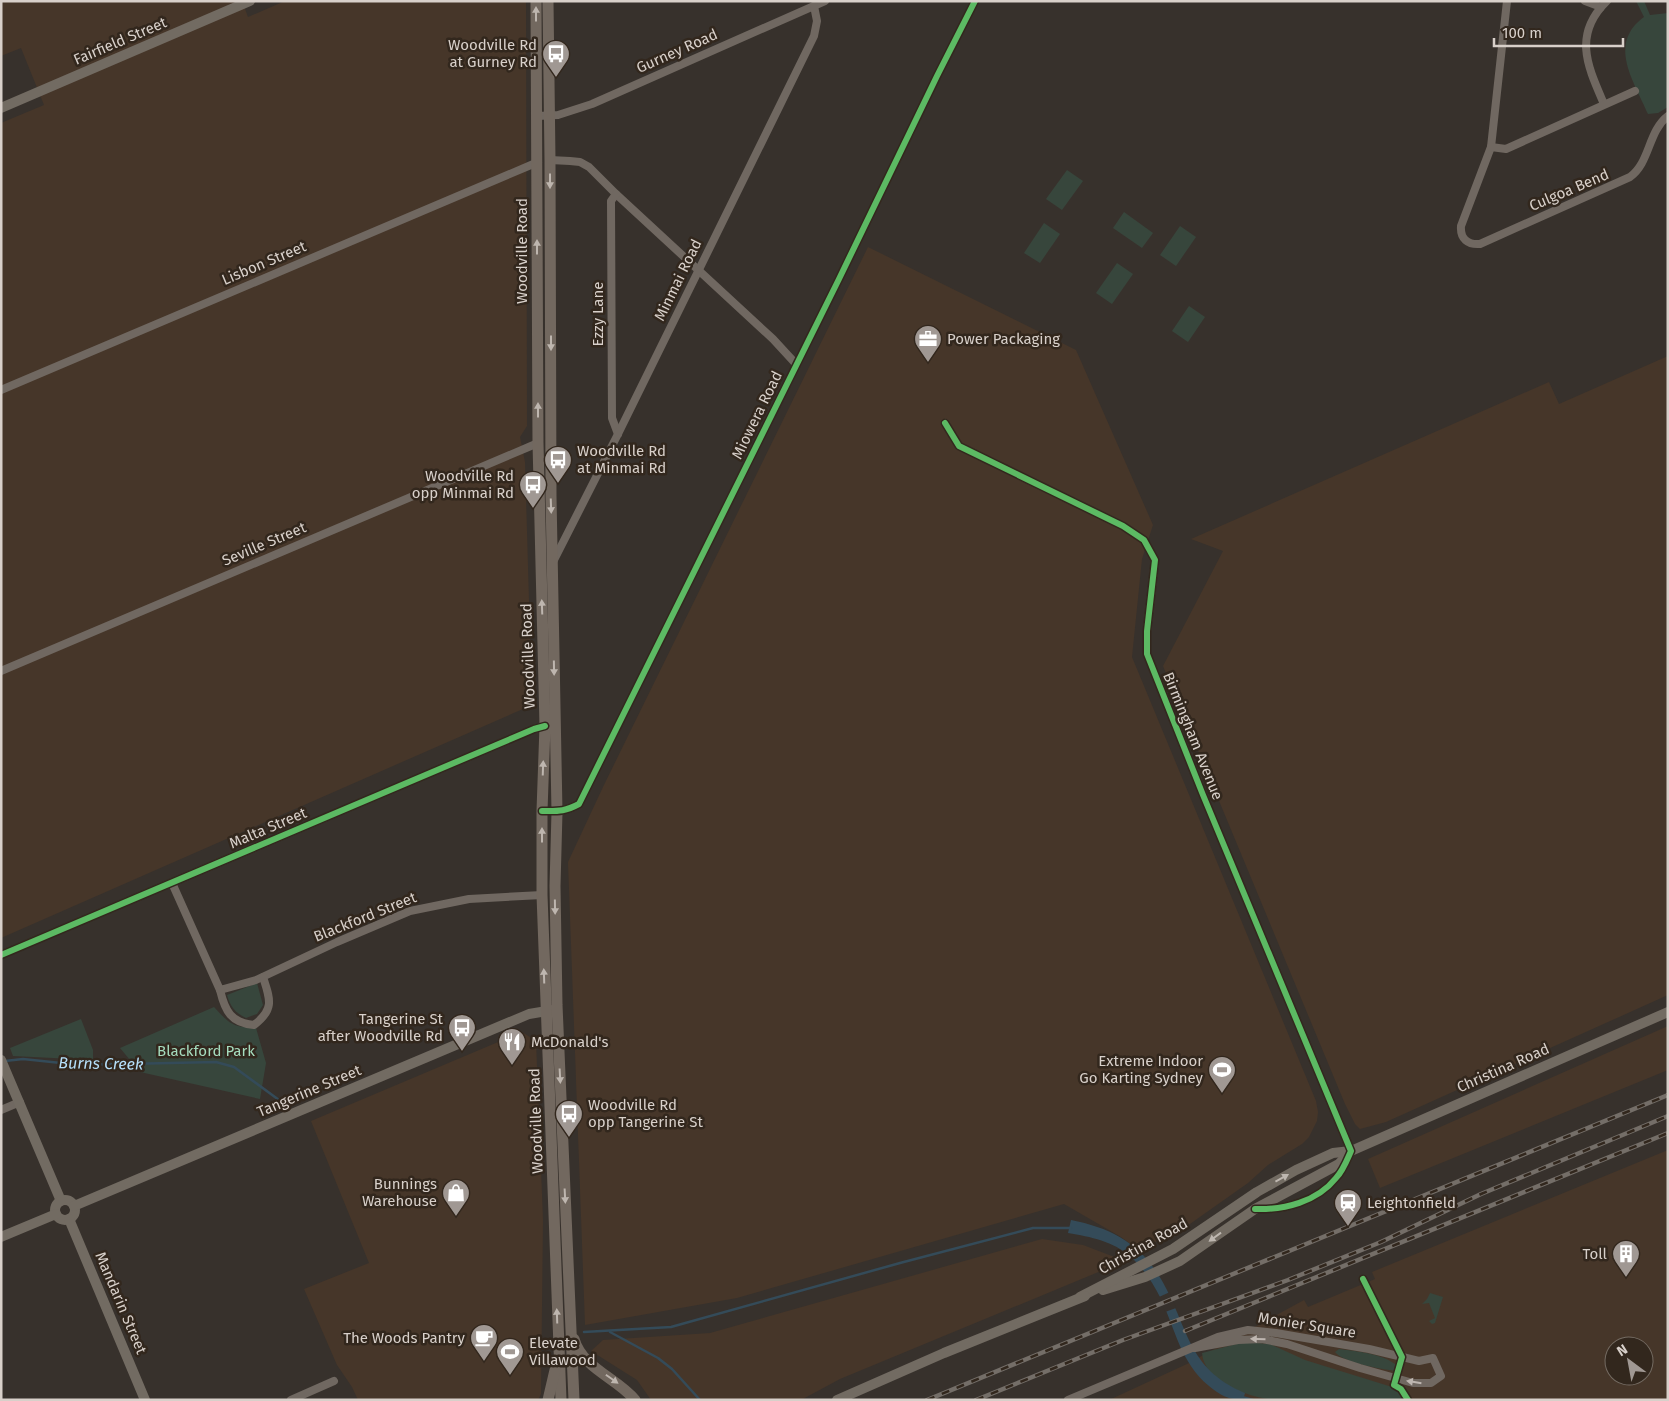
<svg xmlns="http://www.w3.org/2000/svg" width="1669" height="1401" font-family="'Fira Sans',sans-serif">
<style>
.built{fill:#463629;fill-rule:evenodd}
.green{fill:#37463c}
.water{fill:#344b59}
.pier{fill:#37312c}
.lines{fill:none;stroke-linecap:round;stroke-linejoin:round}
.stream{stroke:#344b59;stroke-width:2.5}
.street{stroke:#706861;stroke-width:8}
.secondary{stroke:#726b62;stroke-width:10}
.primary{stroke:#72685f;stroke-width:11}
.rail-casing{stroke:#746e68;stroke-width:4.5}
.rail{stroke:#32271d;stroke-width:2.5;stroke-dasharray:8;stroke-linecap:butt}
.cycleway-casing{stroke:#32271d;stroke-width:9}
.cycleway{stroke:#5cba63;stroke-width:6}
.oneway{fill:#beb6af}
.oneway2{fill:#beb7b0}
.oneway3{fill:#beb6b0}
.labels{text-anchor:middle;stroke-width:5;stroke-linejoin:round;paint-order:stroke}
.street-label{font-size:15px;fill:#d8d0ca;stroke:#32271d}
.poi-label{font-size:15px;fill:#d8d0ca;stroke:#32271d;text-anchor:end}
.park-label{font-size:15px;fill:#a5dcbe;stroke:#32271d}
.water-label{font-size:16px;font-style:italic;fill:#b5dffa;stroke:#32271d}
</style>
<rect width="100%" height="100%" fill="#37312c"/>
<g class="built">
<polygon points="1,1 242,1 248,17 285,1 526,1 527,426 520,437 525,462 532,705 1,938 1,123 44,105 21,48 1,56"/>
<polygon points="868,247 1076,350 1153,525 1142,559 1132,657 1316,1101 1318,1112 1317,1121 1309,1137 1302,1144 1268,1165 1248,1183 1180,1231 1159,1240 1140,1251 1121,1237 1064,1204 737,1298 585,1325 568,862 603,787"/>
<polygon points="1668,356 1668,995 1386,1122 1360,1129 1355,1124 1345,1104 1163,666 1223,551 1191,539 1549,382 1559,404"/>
<polygon points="1668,1026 1668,1070 1380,1188 1368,1159"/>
<polygon points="522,1032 536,1041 543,1220 541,1394 538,1400 358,1400 352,1387 337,1365 304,1289 369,1263 311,1121"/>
<path d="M1668,1150V1400H1109L1187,1364L1304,1300L1308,1307L1375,1279L1372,1272ZM1614,1346H1644V1376H1614Z"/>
<polygon points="1042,1239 1083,1245 1125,1261 840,1379 801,1400 651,1400 637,1380 591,1351 603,1340 710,1333"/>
</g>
<g class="green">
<path d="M1636,1H1644L1650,15L1668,13V107L1658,113L1648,114C1634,81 1607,44 1644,17Z"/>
<polygon points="1067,170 1083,181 1062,210 1046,199"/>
<polygon points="1124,212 1153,233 1142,248 1113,228"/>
<polygon points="1044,223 1060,234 1040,263 1024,253"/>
<polygon points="1180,226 1196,237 1176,266 1160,255"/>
<polygon points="1117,263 1133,274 1112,304 1096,293"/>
<polygon points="1189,306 1205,317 1188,342 1172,331"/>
<path d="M257,983L263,1005L257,1014L246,1018C235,1013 230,1006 227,995Z"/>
<path d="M214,1007C230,1024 232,1027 256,1028L266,1063L260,1099L140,1072L120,1048Z"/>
<polygon points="81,1019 93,1050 93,1060 13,1056 10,1048"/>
<polygon points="1430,1293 1443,1297 1435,1323 1432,1324 1429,1321 1435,1318 1429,1303 1422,1304 1427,1299"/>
<path d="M1244,1342L1270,1344L1305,1360L1405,1391L1411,1400C1379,1400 1347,1400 1315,1400C1301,1400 1287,1401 1273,1400C1249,1397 1204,1382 1202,1353Z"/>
<path d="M1339,1349C1360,1352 1381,1353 1398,1366L1396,1371C1381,1369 1344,1363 1335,1352Z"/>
</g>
<path class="water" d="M1071,1220C1111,1228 1140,1243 1161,1279C1189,1327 1186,1368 1245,1393L1243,1400C1229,1400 1220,1395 1209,1386C1180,1362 1176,1330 1160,1297C1153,1283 1143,1268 1131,1257C1113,1241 1091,1237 1068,1233Z"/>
<polygon class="pier" points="1170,1292 1176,1308 1165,1312 1159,1297"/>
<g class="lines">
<g class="stream">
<polyline points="5,1061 23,1059 80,1065 216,1062 234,1067 279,1100"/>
<polyline points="584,1332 671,1327 900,1263 1033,1228 1071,1228"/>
<polyline points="610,1332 658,1358 672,1369 700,1400"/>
<polyline points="1242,1397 1253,1400"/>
</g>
<g class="street">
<path d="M1507,1L1491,147L1461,226C1460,239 1468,245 1480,244L1630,177C1650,163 1648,131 1668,116"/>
<polyline points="1585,1 1601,7"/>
<path d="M1604,104C1588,67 1572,35 1607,1"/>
<polyline points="537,116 558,115 592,104 825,1"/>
<polyline points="1491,147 1506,149 1635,91"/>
<polyline points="550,160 570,161 580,162 589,167 616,194 773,339 796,364"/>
<polyline points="616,194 611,201 612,418 618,434"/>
<polyline points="1,390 538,162"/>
<path d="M945,423L959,446L1123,526L1144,540L1155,560L1147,631V654L1203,795L1351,1151C1347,1160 1343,1171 1336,1178C1317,1202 1284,1210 1255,1209"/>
<polyline points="553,562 618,434 814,36 817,21 814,6"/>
<polyline points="1,671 538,443"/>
<path d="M542,811C558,811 564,812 579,804L839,279L937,76L975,1"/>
<polyline points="172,883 220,990 256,980 337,942 410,911 469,899 542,895"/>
<polyline points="1,955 534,729 545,726"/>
<path d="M220,990C225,1011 231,1023 254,1025C275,1009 270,999 263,977"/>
<polyline points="1,1110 20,1102"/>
<polyline points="291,1400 334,1381"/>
<polyline points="1068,1400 1218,1337 1248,1330 1276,1333 1369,1349 1419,1361 1433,1358 1441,1376 1431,1383 1413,1383 1360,1368 1287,1344 1262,1339 1238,1340 1195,1348"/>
</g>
<g class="secondary">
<polyline points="1,108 250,1"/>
<polyline points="1,1060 61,1201"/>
<circle cx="65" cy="1210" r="10"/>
<polyline points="74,1206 529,1014 553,1010"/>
<polyline points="69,1219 145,1400"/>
<polyline points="1,1237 56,1214"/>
<polyline points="1103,1290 1145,1277 1180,1261 1255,1209 1339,1164 1351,1151"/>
<polyline points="1080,1297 1173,1249 1257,1192 1296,1170 1333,1153 1351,1151 1668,1012"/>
<polyline points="837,1400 944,1353 1085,1296"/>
</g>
<g class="primary">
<polyline points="536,1 538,443 545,726 542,811 542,895 561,1400"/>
<polyline points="548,1 550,160 551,496 557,812 555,886 557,1005 574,1400"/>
<path d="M574,1339C582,1368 617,1378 635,1400"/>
<polyline points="548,1400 555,1370"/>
</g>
<defs>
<g id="rail">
<polyline points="1185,1331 1668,1133"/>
<polyline points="927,1400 1668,1095"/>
<polyline points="976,1400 1123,1340 1288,1280 1381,1242 1481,1194 1668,1116"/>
</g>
</defs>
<use href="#rail" class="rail-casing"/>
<use href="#rail" class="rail"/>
<defs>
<g id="cycleway">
<path d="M945,423L959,446L1123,526L1144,540L1155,560L1147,631V654L1203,795L1351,1151C1347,1160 1343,1171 1336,1178C1317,1202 1284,1210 1255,1209"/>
<path d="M542,811C558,811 564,812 579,804L839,279L937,76L975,1"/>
<polyline points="1,955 534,729 545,726"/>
<polyline points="1363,1279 1402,1357 1394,1385 1401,1389 1408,1400"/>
</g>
</defs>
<use href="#cycleway" class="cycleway-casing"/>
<use href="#cycleway" class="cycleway"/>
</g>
<defs><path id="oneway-solid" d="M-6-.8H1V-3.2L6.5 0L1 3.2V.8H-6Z" transform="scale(1.25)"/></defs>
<g class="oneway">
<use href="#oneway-solid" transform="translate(536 14) rotate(-90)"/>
<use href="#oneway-solid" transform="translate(550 181) rotate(90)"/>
<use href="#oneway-solid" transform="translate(537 247) rotate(-90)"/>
<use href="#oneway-solid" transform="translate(551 343) rotate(90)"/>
<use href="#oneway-solid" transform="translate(538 410) rotate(-90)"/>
<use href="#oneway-solid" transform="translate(551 506) rotate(88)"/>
<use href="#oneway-solid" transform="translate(542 607) rotate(-92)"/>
<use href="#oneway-solid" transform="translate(554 668) rotate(89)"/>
<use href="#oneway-solid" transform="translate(543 768) rotate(-88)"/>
<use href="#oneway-solid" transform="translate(542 835) rotate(-90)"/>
<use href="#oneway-solid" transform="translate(555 907) rotate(89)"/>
<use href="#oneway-solid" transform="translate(544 976) rotate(-92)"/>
<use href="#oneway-solid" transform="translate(560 1076) rotate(87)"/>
<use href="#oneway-solid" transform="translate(565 1196) rotate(87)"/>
<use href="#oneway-solid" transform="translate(557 1316) rotate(-92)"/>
<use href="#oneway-solid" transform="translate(612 1379) rotate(35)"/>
</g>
<g class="oneway2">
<use href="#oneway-solid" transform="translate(1282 1178) rotate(-29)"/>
<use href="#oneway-solid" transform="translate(1215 1237) rotate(144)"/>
</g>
<g class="oneway3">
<use href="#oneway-solid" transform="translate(1258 1339) rotate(-178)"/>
<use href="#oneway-solid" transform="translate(1414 1382) rotate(-171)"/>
</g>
<defs>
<symbol id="bus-pin" viewBox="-11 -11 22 30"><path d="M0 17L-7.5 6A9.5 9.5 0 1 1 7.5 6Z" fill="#a09893" stroke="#32271d"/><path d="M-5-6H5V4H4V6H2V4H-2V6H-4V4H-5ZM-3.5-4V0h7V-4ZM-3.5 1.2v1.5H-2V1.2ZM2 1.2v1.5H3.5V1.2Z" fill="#fff"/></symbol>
<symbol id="office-pin" viewBox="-11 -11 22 30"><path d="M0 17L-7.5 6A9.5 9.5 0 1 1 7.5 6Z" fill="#a09893" stroke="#32271d"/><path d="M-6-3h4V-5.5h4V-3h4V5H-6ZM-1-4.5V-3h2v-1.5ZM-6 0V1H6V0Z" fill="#fff"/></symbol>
<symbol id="restaurant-pin" viewBox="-11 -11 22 30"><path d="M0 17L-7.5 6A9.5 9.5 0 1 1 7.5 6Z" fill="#a09893" stroke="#32271d"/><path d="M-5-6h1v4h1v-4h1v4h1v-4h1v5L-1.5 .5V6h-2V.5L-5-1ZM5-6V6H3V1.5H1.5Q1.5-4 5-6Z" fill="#fff"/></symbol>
<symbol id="stadium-pin" viewBox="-11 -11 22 30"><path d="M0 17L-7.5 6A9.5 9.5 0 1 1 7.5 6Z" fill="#a09893" stroke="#32271d"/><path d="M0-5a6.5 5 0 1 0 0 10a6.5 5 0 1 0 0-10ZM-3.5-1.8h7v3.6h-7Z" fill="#fff"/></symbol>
<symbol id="shop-pin" viewBox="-11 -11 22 30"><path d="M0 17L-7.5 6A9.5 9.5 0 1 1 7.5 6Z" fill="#a09893" stroke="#32271d"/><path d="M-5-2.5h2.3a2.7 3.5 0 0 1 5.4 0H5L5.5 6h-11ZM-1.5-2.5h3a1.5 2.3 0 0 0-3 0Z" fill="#fff"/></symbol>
<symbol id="station-pin" viewBox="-11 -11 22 30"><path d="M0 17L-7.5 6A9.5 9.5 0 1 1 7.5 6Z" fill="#a09893" stroke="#32271d"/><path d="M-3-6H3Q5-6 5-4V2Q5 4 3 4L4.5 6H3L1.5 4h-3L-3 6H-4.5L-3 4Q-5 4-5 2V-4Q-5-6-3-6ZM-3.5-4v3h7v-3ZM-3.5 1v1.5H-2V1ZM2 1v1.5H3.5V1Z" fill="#fff"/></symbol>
<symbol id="building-pin" viewBox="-11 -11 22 30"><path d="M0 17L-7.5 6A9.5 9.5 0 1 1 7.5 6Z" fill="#a09893" stroke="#32271d"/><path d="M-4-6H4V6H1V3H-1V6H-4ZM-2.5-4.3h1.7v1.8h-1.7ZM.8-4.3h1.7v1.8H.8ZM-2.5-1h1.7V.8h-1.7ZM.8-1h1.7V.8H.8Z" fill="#fff"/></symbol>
<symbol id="cafe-pin" viewBox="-11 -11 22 30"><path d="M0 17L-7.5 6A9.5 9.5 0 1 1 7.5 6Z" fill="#a09893" stroke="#32271d"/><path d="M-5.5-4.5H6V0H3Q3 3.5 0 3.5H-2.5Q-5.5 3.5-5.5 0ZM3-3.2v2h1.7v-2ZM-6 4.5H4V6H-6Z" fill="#fff"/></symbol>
</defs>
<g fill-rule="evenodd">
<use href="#bus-pin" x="540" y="38" width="32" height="43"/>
<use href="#office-pin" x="912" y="323" width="32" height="43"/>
<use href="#bus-pin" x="542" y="444" width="32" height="43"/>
<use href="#bus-pin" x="517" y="469" width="32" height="43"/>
<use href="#bus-pin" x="446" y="1012" width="32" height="43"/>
<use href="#restaurant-pin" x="496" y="1026" width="32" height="43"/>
<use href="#stadium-pin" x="1206" y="1054" width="32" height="43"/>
<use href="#bus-pin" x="553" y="1098" width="32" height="43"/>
<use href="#shop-pin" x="440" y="1177" width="32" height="43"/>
<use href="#station-pin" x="1332" y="1187" width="32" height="43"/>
<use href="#building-pin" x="1610" y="1238" width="32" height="43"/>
<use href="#cafe-pin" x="468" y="1322" width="32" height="43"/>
<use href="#stadium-pin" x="494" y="1336" width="32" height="43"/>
</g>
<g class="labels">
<g class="street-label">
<text transform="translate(120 41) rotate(-23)" y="5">Fairfield Street</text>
<text transform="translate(677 51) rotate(-24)" y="5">Gurney Road</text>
<text transform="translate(1569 190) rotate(-23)" y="5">Culgoa Bend</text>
<text transform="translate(522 251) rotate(-90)" y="5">Woodville Road</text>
<text transform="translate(264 263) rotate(-23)" y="5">Lisbon Street</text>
<text transform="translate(678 280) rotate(-64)" y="5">Minmai Road</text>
<text transform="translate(598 314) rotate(-90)" y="5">Ezzy Lane</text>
<text transform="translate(757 415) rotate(-64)" y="5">Miowera Road</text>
<text transform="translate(264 544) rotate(-23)" y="5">Seville Street</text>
<text transform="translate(528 656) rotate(-92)" y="5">Woodville Road</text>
<text transform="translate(1193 736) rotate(68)" y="5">Birmingham Avenue</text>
<text transform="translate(268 828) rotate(-23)" y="5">Malta Street</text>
<text transform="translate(365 917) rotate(-22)" y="5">Blackford Street</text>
<text transform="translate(1503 1068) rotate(-24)" y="5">Christina Road</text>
<text transform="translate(309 1091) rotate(-23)" y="5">Tangerine Street</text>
<text transform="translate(536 1121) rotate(-92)" y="5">Woodville Road</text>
<text transform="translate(1143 1246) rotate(-29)" y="5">Christina Road</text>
<text transform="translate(121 1303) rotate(67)" y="5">Mandarin Street</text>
<text transform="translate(1307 1325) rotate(9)" y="5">Monier Square</text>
</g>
<g class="poi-label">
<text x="537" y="50">Woodville Rd<tspan x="537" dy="17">at Gurney Rd</tspan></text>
<text x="947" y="344" text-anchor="start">Power Packaging</text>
<text x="577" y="456" text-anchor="start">Woodville Rd<tspan x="577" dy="17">at Minmai Rd</tspan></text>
<text x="514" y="481">Woodville Rd<tspan x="514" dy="17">opp Minmai Rd</tspan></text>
<text x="443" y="1024">Tangerine St<tspan x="443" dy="17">after Woodville Rd</tspan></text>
<text x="531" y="1047" text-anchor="start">McDonald's</text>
<text x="1203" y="1066">Extreme Indoor<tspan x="1203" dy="17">Go Karting Sydney</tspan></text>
<text x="588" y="1110" text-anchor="start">Woodville Rd<tspan x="588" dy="17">opp Tangerine St</tspan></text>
<text x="437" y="1189">Bunnings<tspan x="437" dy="17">Warehouse</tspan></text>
<text x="1367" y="1208" text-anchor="start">Leightonfield</text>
<text x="1607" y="1259">Toll</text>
<text x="465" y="1343">The Woods Pantry</text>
<text x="529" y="1348" text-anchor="start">Elevate<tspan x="529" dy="17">Villawood</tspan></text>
</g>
<g class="park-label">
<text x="206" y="1056">Blackford Park</text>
</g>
<g class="water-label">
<text transform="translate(101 1063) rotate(1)" y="6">Burns Creek</text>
</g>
</g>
<rect width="1669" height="1401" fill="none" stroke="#d8d0ca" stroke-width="5"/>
<g transform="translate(1629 1361) rotate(328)"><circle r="24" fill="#32271d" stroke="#746b62"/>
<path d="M0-4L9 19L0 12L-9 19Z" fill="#a09893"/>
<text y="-8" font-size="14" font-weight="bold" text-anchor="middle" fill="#d8d0ca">N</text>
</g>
<path d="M1494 38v8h129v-8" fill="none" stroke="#d8d0ca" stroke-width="2.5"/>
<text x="1502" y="38" font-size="15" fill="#d8d0ca" stroke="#32271d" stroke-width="4" paint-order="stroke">100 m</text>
</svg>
